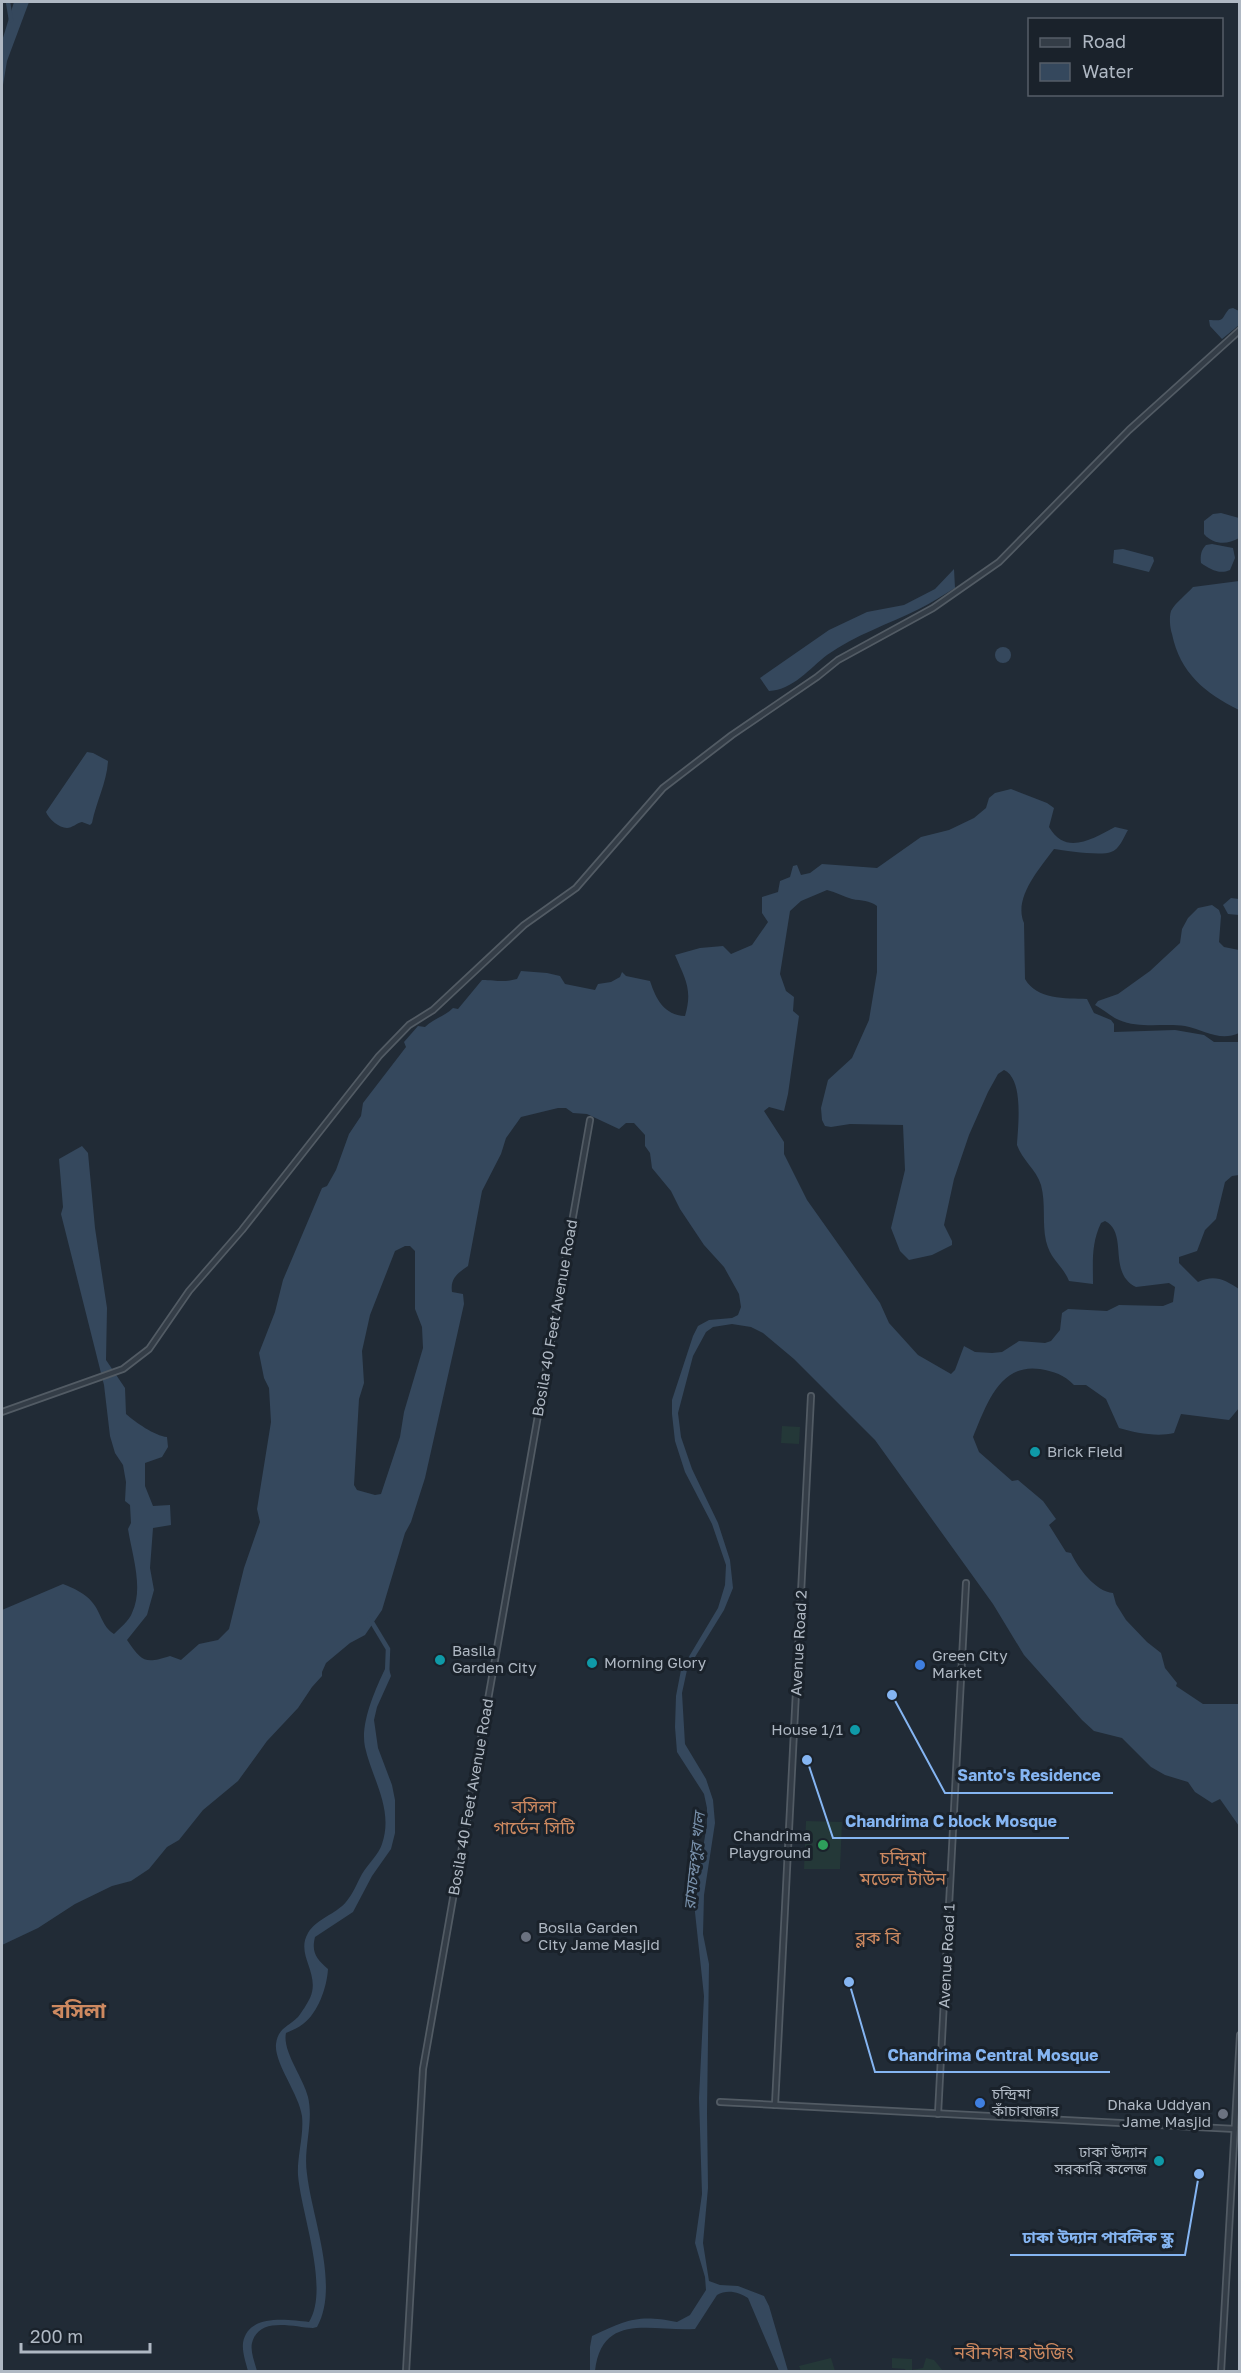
<svg xmlns="http://www.w3.org/2000/svg" width="1241" height="2373" font-family="'Golos Text','Noto Sans Bengali',sans-serif">
<style>
.green{fill:#243838}
.water{fill:#35485d;fill-rule:evenodd}
.lines{fill:none;stroke-linecap:round;stroke-linejoin:round}
.canal{stroke:#35485d;stroke-width:4.5}
.tertiary-casing{stroke:#525b64;stroke-width:8}
.tertiary{stroke:#343d47;stroke-width:4.5}
.culture-dot{fill:#0f9aa8;stroke:#1a222b;stroke-width:2}
.shop-dot{fill:#3f7fe0;stroke:#1a222b;stroke-width:2}
.leisure-dot{fill:#2e9e5b;stroke:#1a222b;stroke-width:2}
.worship-dot{fill:#6b7280;stroke:#1a222b;stroke-width:2}
.labels{text-anchor:middle;stroke-width:6;stroke-linejoin:round;paint-order:stroke}
.street-label{font-size:15px;fill:#afb8c3;stroke:#1a222b}
.poi-label{font-size:15px;fill:#afb8c3;stroke:#1a222b;text-anchor:start}
.water-label{font-size:16px;font-style:italic;fill:#7890aa;stroke:#1a222b}
.quarter-label{font-size:18px;fill:#cd8960;stroke:#1a222b}
.district-label{font-size:21px;font-weight:bold;fill:#cd8960;stroke:#1a222b}
.leader{fill:none;stroke:#85b5f2;stroke-width:2}
.callout-dot{fill:#85b5f2;stroke:#1a222b;stroke-width:2}
.callout-label{font-size:16px;text-anchor:middle;font-weight:bold;fill:#85b5f2;stroke:#1a222b;stroke-width:6;stroke-linejoin:round;paint-order:stroke}
</style>
<rect width="100%" height="100%" fill="#212b36"/>
<g class="green">
<polygon points="782,1426 800,1427 799,1444 781,1443"/>
<polygon points="806,1821 842,1822 840,1869 804,1869"/>
<polygon points="831,2358 835,2371 801,2371 799,2366"/>
<polygon points="892,2358 912,2359 912,2370 923,2368 926,2358 934,2360 943,2371 906,2371 905,2369 892,2368"/>
</g>
<g class="water">
<polygon points="14,2 29,2 7,61 2,91 2,41"/>
<path d="M1233,308L1239,311V325L1222,339L1210,326L1209,320C1226,321 1220,320 1229,309Z"/>
<path d="M1221,513L1239,518V538C1227,545 1214,545 1204,534V521L1213,514Z"/>
<path d="M1212,544L1233,548L1235,558L1230,570C1219,575 1210,569 1201,563C1200,556 1201,550 1206,545Z"/>
<polygon points="1123,549 1153,557 1154,561 1149,572 1113,563 1114,550"/>
<path d="M954,569L955,588C943,595 931,603 919,609C889,624 855,635 827,655C810,668 793,690 769,691L760,678L829,630L867,612L904,605L935,589Z"/>
<path d="M1239,581V710C1205,693 1180,673 1172,634C1170,628 1169,617 1171,611C1175,603 1187,594 1193,587Z"/>
<circle cx="1003" cy="655" r="8"/>
<path d="M87,752L93,753L108,761C107,782 96,802 92,823L90,825L82,822C77,823 72,828 67,828C59,828 49,819 46,812Z"/>
<path d="M1011,789L1047,803L1054,808L1049,827C1066,856 1092,839 1115,827L1128,830C1124,837 1119,850 1111,852C1101,856 1066,851 1054,849C1040,868 1013,898 1024,923L1025,979C1037,1000 1065,998 1087,999L1094,1013L1111,1020L1114,1024V1032L1175,1030L1204,1035L1214,1042H1239V1175L1232,1176L1225,1182L1216,1219L1205,1230L1197,1251L1179,1257V1263L1198,1282C1215,1274 1225,1280 1239,1289V1408L1229,1420L1181,1414L1174,1433C1157,1437 1136,1433 1119,1428L1106,1399L1086,1385H1074C1063,1374 1055,1372 1040,1369C999,1363 986,1406 973,1437L979,1452L1012,1481L1018,1480L1043,1501L1056,1519L1049,1525L1066,1552L1071,1553C1078,1568 1096,1592 1113,1593L1116,1604L1126,1620L1147,1642L1161,1653L1165,1668L1177,1683L1176,1686L1203,1704H1239V1826L1220,1799L1212,1803L1195,1792L1188,1782L1165,1775L1151,1767L1122,1738L1094,1731L1082,1720L1024,1655L993,1604L875,1440L794,1359L763,1333L751,1327L732,1324L713,1327L706,1332L693,1356L678,1413L681,1437L692,1469L718,1523L730,1560L733,1588L724,1610L687,1670L682,1693L685,1744L706,1779L713,1800L715,1823L704,1895L703,1934L709,1964L707,2113L708,2188L703,2243L709,2281L720,2285L738,2286L764,2296L769,2306L788,2371H779L748,2298C739,2292 727,2289 717,2295L695,2329C653,2332 602,2311 595,2371H590V2347L592,2336C627,2320 637,2314 677,2322L690,2315L706,2290L705,2277L695,2243L702,2194L699,2098L704,1996L694,1903L707,1824V1808L704,1794L677,1752L675,1727L676,1696L681,1670L718,1608L725,1585L726,1565L712,1524L685,1472L675,1441L672,1414V1400L693,1336L698,1326L709,1320L732,1318L738,1315L741,1307L739,1294L724,1267L704,1245L680,1209L671,1191L652,1168L650,1153L645,1146V1135L634,1123H626L619,1129L587,1114L573,1113L566,1108H558L521,1117L506,1138L501,1154L482,1191L468,1266C458,1273 450,1278 452,1292L463,1294L464,1304L425,1478L411,1522L405,1533L382,1610L365,1635L350,1643L326,1663L322,1672V1676L312,1687L298,1708L267,1741L238,1781L203,1810L179,1840L167,1847L149,1869L131,1881L112,1886L75,1904L38,1928L2,1945V1610L63,1584C73,1588 85,1593 92,1602C101,1612 102,1627 114,1634C120,1628 129,1621 132,1613C144,1588 132,1555 128,1529L131,1523L130,1505L125,1501L126,1482L123,1465L115,1453L110,1436L104,1385L61,1214L63,1207L59,1159L82,1146L88,1153L95,1228L107,1308L106,1360L125,1388L126,1414C135,1422 155,1436 167,1437L168,1447L162,1457L145,1463V1486L153,1506L170,1505L171,1525L153,1528L150,1568L154,1590L147,1615L127,1640C142,1662 145,1664 170,1656L181,1660L199,1644L218,1640L229,1629L244,1568L260,1522L257,1509L271,1422L269,1388L264,1378L259,1353L275,1312L283,1280L322,1188L327,1186L336,1170L349,1134L361,1116L363,1103L406,1047L404,1042L418,1026L425,1027C434,1018 444,1017 453,1008L458,1009L482,980C497,980 501,983 517,979L521,971L547,973L560,976L565,984L595,990L598,984L611,982L620,977L622,972L626,976L650,981C656,999 664,1015 685,1016C693,989 685,979 675,955L700,948L723,946L731,954L752,945L768,922L762,913V897L778,892L780,881L790,877L793,866L797,865L801,875L810,873L822,864L877,868L921,837L949,830L974,818L986,808L989,798L995,793ZM827,890C836,892 844,897 852,899C862,901 869,900 877,906V972L869,1020L852,1058L828,1080L821,1108L822,1120L825,1126L831,1127L850,1124L903,1125L905,1170L891,1228L900,1251L909,1260L932,1255L952,1245V1241L944,1225L954,1179L969,1135L988,1092L998,1074L1004,1070C1024,1079 1018,1126 1017,1145C1022,1160 1036,1169 1041,1185C1046,1204 1042,1222 1046,1241C1051,1261 1062,1264 1069,1281L1093,1284C1093,1262 1091,1244 1101,1223L1105,1221C1129,1233 1107,1273 1136,1287L1169,1283L1175,1287L1173,1302L1163,1306L1119,1305L1107,1311L1068,1309L1062,1313L1060,1330L1051,1341L1045,1343L1019,1341L1002,1352L992,1353L975,1352L964,1346L955,1370L951,1374L918,1355L889,1323L880,1303L807,1200L784,1154V1142L764,1111L769,1107L784,1111L788,1094L799,1016L793,1011L794,997L786,991L780,974L790,911L801,901ZM405,1246H410L415,1251V1309L422,1327L423,1348L404,1412L400,1437L381,1494L375,1495L357,1490L354,1485L359,1399L364,1383L362,1351L370,1315L395,1251Z"/>
<polygon points="1231,898 1239,899 1239,915 1228,914 1223,905"/>
<path d="M1212,905L1219,910L1221,916L1219,942L1224,947L1239,950V1033C1220,1042 1204,1030 1185,1026C1164,1023 1140,1029 1119,1020C1111,1017 1103,1009 1095,1005L1098,1001L1118,994L1150,971L1180,943L1182,929L1188,918L1198,908Z"/>
<path d="M385,1669H389L391,1676L377,1707L374,1720L378,1748L392,1785L395,1800V1833L391,1849L372,1876L353,1912L315,1937C311,1953 317,1959 328,1969C327,1987 318,2013 303,2024C298,2028 292,2030 286,2033C282,2051 303,2077 308,2097C314,2123 303,2148 307,2174C312,2218 340,2286 317,2327L313,2328C293,2327 259,2316 252,2343C250,2351 255,2363 257,2371H248C246,2363 242,2352 243,2343C248,2313 288,2320 309,2322C330,2289 301,2213 298,2175C297,2156 304,2136 302,2116C299,2094 274,2063 276,2044C278,2028 288,2027 298,2017C302,2012 307,2004 310,1998C321,1973 295,1955 308,1933C316,1919 336,1914 346,1902C353,1894 357,1883 362,1874C368,1864 379,1854 382,1844C394,1809 372,1779 365,1747C360,1724 375,1690 385,1669Z"/>
</g>
<g class="lines">
<g class="canal">
<polyline points="8,2 11,20"/>
<polyline points="370,1619 388,1649 387,1675"/>
</g>
<defs>
<g id="tertiary">
<polyline points="2,1412 123,1369 149,1349 189,1291 242,1230 379,1056 409,1025 433,1010 524,925 576,888 663,788 732,735 817,677 838,660 933,608 999,562 1129,430 1240,330"/>
<polyline points="720,2102 1235,2129"/>
<polyline points="775,2105 811,1396"/>
<polyline points="938,2114 966,1583"/>
<polyline points="406,2372 423,2069 590,1120"/>
<polyline points="1221,2372 1240,2035"/>
</g>
</defs>
<use href="#tertiary" class="tertiary-casing"/>
<use href="#tertiary" class="tertiary"/>
</g>
<g class="culture-dot">
<circle cx="1035" cy="1452" r="6"/>
<circle cx="440" cy="1660" r="6"/>
<circle cx="592" cy="1663" r="6"/>
<circle cx="855" cy="1730" r="6"/>
<circle cx="1159" cy="2161" r="6"/>
</g>
<g class="shop-dot">
<circle cx="920" cy="1665" r="6"/>
<circle cx="980" cy="2103" r="6"/>
</g>
<circle class="leisure-dot" cx="823" cy="1845" r="6"/>
<g class="worship-dot">
<circle cx="526" cy="1937" r="6"/>
<circle cx="1223" cy="2114" r="6"/>
</g>
<g class="labels">
<g class="street-label">
<text transform="translate(555 1318) rotate(-80)" y="5">Bosila 40 Feet Avenue Road</text>
<text transform="translate(799 1643) rotate(-87)" y="5">Avenue Road 2</text>
<text transform="translate(471 1797) rotate(-80)" y="5">Bosila 40 Feet Avenue Road</text>
<text transform="translate(947 1956) rotate(-87)" y="5">Avenue Road 1</text>
</g>
<g class="poi-label">
<text x="1047" y="1457">Brick Field</text>
<text x="452" y="1656">Basila<tspan x="452" dy="17">Garden City</tspan></text>
<text x="932" y="1661">Green City<tspan x="932" dy="17">Market</tspan></text>
<text x="604" y="1668">Morning Glory</text>
<text x="843" y="1735" text-anchor="end">House 1/1</text>
<text x="811" y="1841" text-anchor="end">Chandrima<tspan x="811" dy="17">Playground</tspan></text>
<text x="538" y="1933">Bosila Garden<tspan x="538" dy="17">City Jame Masjid</tspan></text>
<text x="992" y="2099">চন্দ্রিমা<tspan x="992" dy="17">কাঁচাবাজার</tspan></text>
<text x="1211" y="2110" text-anchor="end">Dhaka Uddyan<tspan x="1211" dy="17">Jame Masjid</tspan></text>
<text x="1147" y="2157" text-anchor="end">ঢাকা উদ্যান<tspan x="1147" dy="17">সরকারি কলেজ</tspan></text>
</g>
<g class="water-label">
<text transform="translate(694 1861) rotate(-84)" y="6">রামচন্দ্রপুর খাল</text>
</g>
<g class="quarter-label">
<text x="534" y="1813">বসিলা<tspan x="534" dy="21">গার্ডেন সিটি</tspan></text>
<text x="903" y="1864">চন্দ্রিমা<tspan x="903" dy="21">মডেল টাউন</tspan></text>
<text x="878" y="1944">ব্লক বি</text>
<text x="1014" y="2359">নবীনগর হাউজিং</text>
</g>
<g class="district-label">
<text x="79" y="2018">বসিলা</text>
</g>
</g>
<path class="leader" d="M892 1695L945 1793H1113M807 1760L833 1838H1069M849 1982L875 2072H1110M1199 2174L1185 2255H1010"/>
<g class="callout-dot">
<circle cx="892" cy="1695" r="6"/>
<circle cx="807" cy="1760" r="6"/>
<circle cx="849" cy="1982" r="6"/>
<circle cx="1199" cy="2174" r="6"/>
</g>
<g class="callout-label">
<text x="1029" y="1781">Santo's Residence</text>
<text x="951" y="1827">Chandrima C block Mosque</text>
<text x="993" y="2061">Chandrima Central Mosque</text>
<text x="1098" y="2243">ঢাকা উদ্যান পাবলিক স্কুল</text>
</g>
<rect width="1241" height="2373" fill="none" stroke="#afb8c3" stroke-width="6"/>
<rect x="1028" y="18" width="195" height="78" fill="#1a222b" stroke="#565e68" stroke-width="1.5"/>
<rect x="1040" y="38" width="30" height="9" fill="#343d47" stroke="#565e68" stroke-width="1.5"/>
<text x="1082" y="48" font-size="18" fill="#afb8c3">Road</text>
<rect x="1040" y="63" width="30" height="18" fill="#35485d" stroke="#565e68" stroke-width="1.5"/>
<text x="1082" y="78" font-size="18" fill="#afb8c3">Water</text>
<path d="M21 2343v9h129v-9" fill="none" stroke="#afb8c3" stroke-width="3"/>
<text x="30" y="2343" font-size="18" fill="#afb8c3" stroke="#1a222b" stroke-width="4.5" paint-order="stroke">200 m</text>
</svg>
